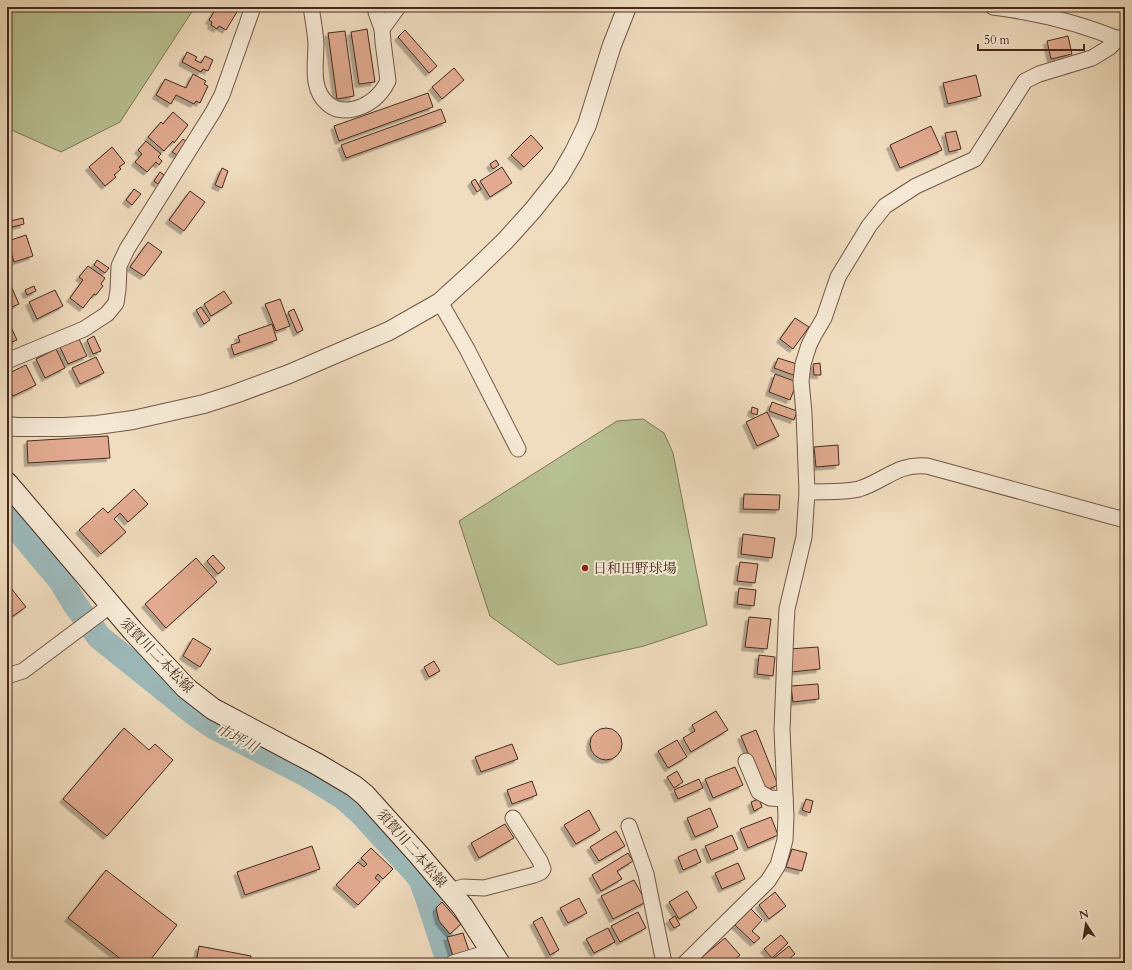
<svg xmlns="http://www.w3.org/2000/svg" width="1132" height="970" font-family="Cardo,'Noto Serif JP',serif">
<style>
.green{fill:#b8c193;stroke:#7f7658}
.lines{fill:none;stroke-linecap:round;stroke-linejoin:round}
.river{stroke:#9dbabb;stroke-width:25}
.building{fill:#e2ab91;stroke:#462a1c;filter:url(#shadow)}
.minor-casing{stroke:#705745;stroke-width:17}
.tertiary-casing{stroke:#705745;stroke-width:20}
.secondary-casing{stroke:#462a1c;stroke-width:23}
.minor{stroke:#f5e9d5;stroke-width:15}
.tertiary{stroke:#f5e9d5;stroke-width:18}
.secondary{stroke:#f5e9d5;stroke-width:21}
.poi-dot{fill:#8f2418;stroke:#f5e9d5;stroke-width:1.5}
.labels{text-anchor:middle;stroke-width:4;stroke-linejoin:round;paint-order:stroke}
.poi-label{font-size:14px;fill:#462a1c;stroke:#f5e9d5;text-anchor:start}
.street-label{font-size:14px;fill:#462a1c;stroke:#f5e9d5}
.water-label{font-size:15px;font-style:italic;fill:#5c4e44;stroke:#f5e9d5}
</style>
<defs>
<filter id="shadow"><feDropShadow dx="-3.5" dy="3.5" stdDeviation="0" flood-color="#0004"/></filter>
</defs>
<rect width="100%" height="100%" fill="#f0ddbf"/>
<filter id="stains"><feTurbulence type="fractalNoise" baseFrequency=".005" numOctaves="4"/><feColorMatrix values="0 0 0 0 .2 0 0 0 0 .09 0 0 0 0 .02 0 0 0 .5 -.17"/></filter>
<radialGradient id="worn" r=".72"><stop offset=".6" stop-color="#630" stop-opacity="0"/><stop offset="1" stop-color="#630" stop-opacity=".3"/></radialGradient>
<g class="green">
<polygon points="7,7 195,7 120,122 61,152 7,128"/>
<polygon points="643,419 664,433 673,453 707,625 644,646 558,665 490,616 459,521 617,421"/>
</g>
<g class="lines">
<polyline class="river" points="7,517 61,581 74,603 99,637 195,714 214,727 309,776 343,797 362,814 415,872 421,880 427,896 449,963"/>
</g>
<g class="building">
<polygon points="217,7 240,7 226,30 219,26 217,29 211,25 212,22 209,20"/>
<polygon points="367,29 375,82 359,84 351,32"/>
<polygon points="405,30 437,66 429,73 398,37"/>
<polygon points="345,31 354,96 337,99 328,33"/>
<polygon points="1068,36 1072,54 1051,59 1047,41"/>
<polygon points="187,52 197,57 195,60 201,63 205,56 213,60 208,71 203,69 201,72 182,62"/>
<polygon points="454,68 464,80 442,99 432,87"/>
<polygon points="193,74 206,81 204,84 208,86 200,103 196,101 194,104 176,95 171,104 156,95 165,79 186,88"/>
<polygon points="976,75 981,96 948,104 943,83"/>
<polygon points="428,93 433,107 339,141 334,126"/>
<polygon points="441,109 446,122 346,158 341,145"/>
<polygon points="173,112 188,125 174,143 173,141 164,151 148,137 161,122 163,124"/>
<polygon points="931,126 942,150 900,168 890,145"/>
<polygon points="956,131 961,149 949,152 945,133"/>
<polygon points="531,135 543,148 524,167 511,155"/>
<polygon points="183,139 188,143 177,155 172,152"/>
<polygon points="146,141 161,154 158,157 162,161 159,165 156,162 147,172 135,162 142,154 138,150"/>
<polygon points="112,147 125,163 119,167 121,169 114,175 116,177 105,186 89,167"/>
<polygon points="496,160 499,165 493,169 490,164"/>
<polygon points="502,167 512,183 490,197 480,181"/>
<polygon points="222,168 228,171 222,188 215,185"/>
<polygon points="160,172 164,175 158,184 154,181"/>
<polygon points="475,179 481,189 477,192 471,182"/>
<polygon points="134,189 141,194 132,205 126,200"/>
<polygon points="190,191 205,202 184,231 169,220"/>
<polygon points="23,218 24,224 12,227 10,221"/>
<polygon points="26,235 33,256 14,262 8,241"/>
<polygon points="148,242 162,252 144,276 130,267"/>
<polygon points="97,260 109,268 105,273 94,265"/>
<polygon points="88,266 105,278 101,284 103,286 96,295 94,294 83,308 70,298 83,280 79,277"/>
<polygon points="11,286 19,304 7,309 7,287"/>
<polygon points="34,286 36,291 27,295 25,290"/>
<polygon points="55,290 63,306 37,319 29,302"/>
<polygon points="224,291 232,303 211,316 204,304"/>
<polygon points="280,299 290,326 276,331 265,304"/>
<polygon points="201,307 210,320 204,324 196,310"/>
<polygon points="294,309 303,330 297,333 288,312"/>
<polygon points="795,318 809,327 793,349 780,339"/>
<polygon points="272,324 277,340 234,355 231,345 240,342 238,336"/>
<polygon points="10,325 17,340 7,344 7,326"/>
<polygon points="94,336 101,351 93,354 87,340"/>
<polygon points="79,339 87,356 68,364 60,347"/>
<polygon points="56,349 65,368 45,378 36,359"/>
<polygon points="96,357 104,373 80,384 72,368"/>
<polygon points="778,358 800,365 796,376 774,368"/>
<polygon points="820,363 821,375 814,375 813,364"/>
<polygon points="26,365 36,385 13,396 7,383 7,374"/>
<polygon points="775,374 797,382 790,400 769,392"/>
<polygon points="772,402 797,411 794,420 769,411"/>
<polygon points="752,407 758,409 757,415 751,413"/>
<polygon points="767,412 779,436 757,446 746,422"/>
<polygon points="108,436 110,458 28,463 27,441"/>
<polygon points="838,445 839,465 816,467 814,447"/>
<polygon points="134,489 148,504 128,522 120,513 114,519 126,532 101,554 79,530 103,508 108,513"/>
<polygon points="744,494 780,495 779,510 743,509"/>
<polygon points="743,534 775,538 772,558 741,554"/>
<polygon points="213,555 225,568 218,574 207,561"/>
<polygon points="196,558 217,582 166,628 145,604"/>
<polygon points="740,562 758,564 755,583 737,581"/>
<polygon points="7,583 26,607 7,620"/>
<polygon points="739,588 756,590 754,606 737,604"/>
<polygon points="749,617 771,619 767,649 745,647"/>
<polygon points="193,638 211,649 200,667 183,656"/>
<polygon points="818,647 820,669 791,672 789,649"/>
<polygon points="759,655 775,657 773,676 757,674"/>
<polygon points="434,661 440,671 429,677 424,667"/>
<polygon points="818,684 819,699 793,702 791,686"/>
<polygon points="716,711 728,730 691,752 683,738 695,731 692,725"/>
<polygon points="124,728 149,750 155,744 173,760 107,836 63,799"/>
<circle cx="606" cy="744" r="16"/>
<polygon points="756,730 778,785 769,789 761,785 741,736"/>
<polygon points="677,740 687,757 668,768 658,751"/>
<polygon points="512,744 518,759 481,772 475,757"/>
<polygon points="735,767 743,785 713,798 705,779"/>
<polygon points="677,771 683,782 674,788 667,777"/>
<polygon points="699,779 703,788 678,799 674,790"/>
<polygon points="532,781 537,795 512,804 507,790"/>
<polygon points="759,799 762,807 754,811 751,802"/>
<polygon points="806,799 813,801 810,813 802,810"/>
<polygon points="710,808 718,827 695,837 687,818"/>
<polygon points="589,810 600,830 576,844 564,825"/>
<polygon points="771,817 778,835 748,848 740,829"/>
<polygon points="505,824 514,838 479,858 471,843"/>
<polygon points="616,831 625,846 599,861 590,847"/>
<polygon points="732,835 738,849 711,860 705,846"/>
<polygon points="312,846 320,869 245,895 237,872"/>
<polygon points="371,848 393,869 383,879 378,874 375,878 380,882 358,905 336,885 358,862 364,867 367,864 361,858"/>
<polygon points="696,849 701,862 683,870 678,857"/>
<polygon points="792,849 807,853 802,871 786,867"/>
<polygon points="628,853 633,861 617,871 622,879 601,891 592,875"/>
<polygon points="738,863 745,879 722,889 715,873"/>
<polygon points="106,870 177,925 148,963 126,963 68,918"/>
<polygon points="634,880 646,902 613,919 601,896"/>
<polygon points="687,891 697,908 679,919 669,902"/>
<polygon points="775,892 786,906 769,919 759,905"/>
<polygon points="579,898 587,913 568,923 560,908"/>
<polygon points="442,902 461,924 450,934 439,921 436,908"/>
<polygon points="751,909 762,920 752,931 760,938 754,943 735,925"/>
<polygon points="638,912 646,928 620,942 611,926"/>
<polygon points="675,916 680,925 674,928 669,920"/>
<polygon points="542,917 559,950 550,955 533,922"/>
<polygon points="608,928 615,942 594,953 586,939"/>
<polygon points="463,933 469,951 453,956 447,937"/>
<polygon points="781,935 788,943 772,958 764,949"/>
<polygon points="725,938 740,955 731,963 707,963 702,957"/>
<polygon points="199,946 251,956 250,963 196,963"/>
<polygon points="789,946 795,954 784,963 778,963 774,958"/>
<polygon points="588,958 591,963 579,963"/>
</g>
<g class="lines">
<defs>
<g id="minor">
<path d="M311,7C313,19 315,31 316,43C316,64 310,89 328,104C335,110 345,111 354,109C370,105 381,95 388,81L383,42L382,29L398,7"/>
<polyline points="376,7 376,12 382,29"/>
<path d="M993,7C1040,13 1081,23 1125,42"/>
<polyline points="440,302 467,349 518,449"/>
<polyline points="7,361 84,329 107,314 116,303 118,290 119,266 127,249 213,112 222,95 253,7"/>
<path d="M807,492C823,491 843,493 859,489C885,481 897,463 927,466L1125,520"/>
<polyline points="7,676 23,671 111,605"/>
<polyline points="746,761 759,792 770,798 785,799"/>
<polyline points="629,826 646,874 664,963"/>
<polyline points="450,891 463,887 484,888 534,875 541,872 543,869 540,861 513,818"/>
<polyline points="453,963 492,951"/>
<polyline points="685,963 768,881 778,865 785,840 786,816 782,730 786,627 787,609 804,537 807,492 804,413 801,381 803,364 809,345 814,335 824,318 838,277 869,226 885,206 916,186 975,159 1025,81 1039,74 1092,58 1110,47 1118,38"/>
</g>
<polyline id="tertiary" points="7,426 18,427 64,427 97,425 133,420 204,404 235,394 289,374 389,331 440,302 473,272 505,241 533,210 560,176 574,152 587,125 612,45 627,7"/>
<polyline id="secondary" points="7,483 133,631 186,688 213,709 317,764 354,786 365,795 418,854 463,907 499,963"/>
</defs>
<use href="#minor" class="minor-casing"/>
<use href="#tertiary" class="tertiary-casing"/>
<use href="#secondary" class="secondary-casing"/>
<use href="#minor" class="minor"/>
<use href="#tertiary" class="tertiary"/>
<use href="#secondary" class="secondary"/>
</g>
<circle class="poi-dot" cx="585" cy="568" r="4"/>
<g class="labels">
<g class="poi-label">
<text x="593" y="573">日和田野球場</text>
</g>
<g class="street-label">
<text transform="translate(157 655) rotate(46)" y="5">須賀川二本松線</text>
<text transform="translate(412 848) rotate(49)" y="5">須賀川二本松線</text>
</g>
<g class="water-label">
<text transform="translate(237 738) rotate(28)" y="5">市坪川</text>
</g>
</g>
<rect width="1132" height="970" fill="none" stroke="#f0ddbf" stroke-width="24"/>
<rect x="8" y="8" width="1116" height="954" fill="none" stroke="#462a1c" stroke-width="2"/>
<rect x="12" y="12" width="1108" height="946" fill="none" stroke="#462a1c"/>
<g transform="translate(1086 924) rotate(348)" stroke="#f5e9d5" stroke-width="3" paint-order="stroke">
<path d="M0-3L7 15L0 10L-7 15Z" fill="#462a1c"/>
<text y="-6" font-size="11" font-weight="bold" text-anchor="middle" fill="#462a1c">N</text>
</g>
<path d="M978 44v6h106v-6" fill="none" stroke="#462a1c" stroke-width="2"/>
<text x="984" y="44" font-size="12" fill="#462a1c" stroke="#f5e9d5" stroke-width="3" paint-order="stroke">50 m</text>
<rect width="100%" height="100%" filter="url(#stains)"/>
<rect width="100%" height="100%" fill="url(#worn)"/>
</svg>
